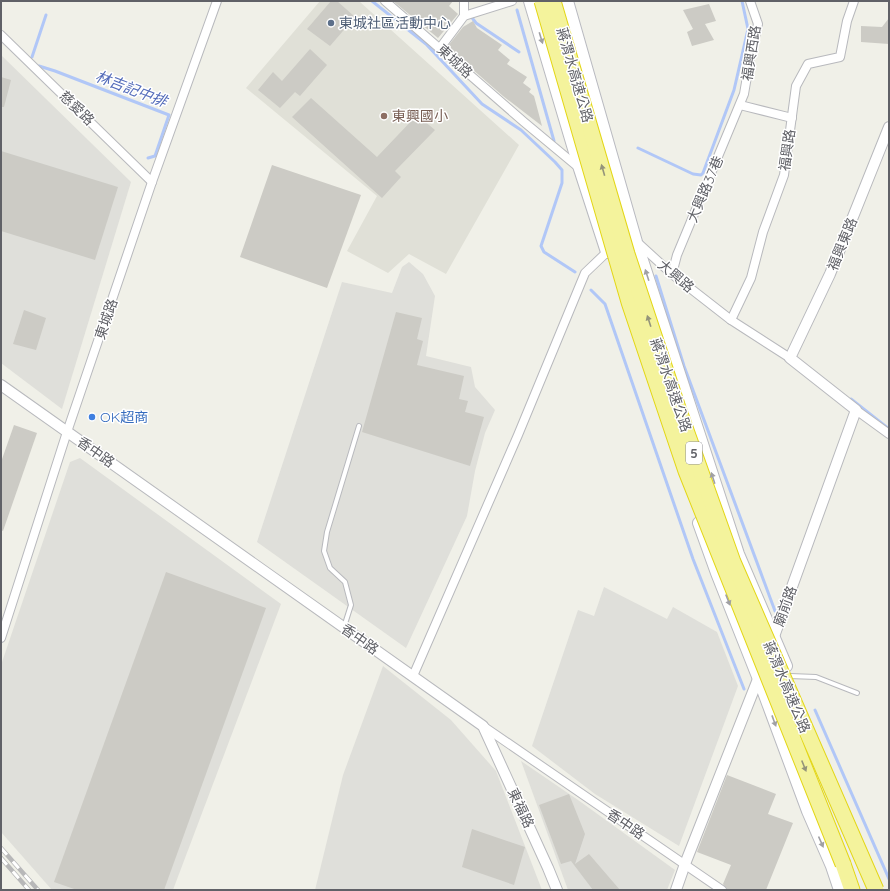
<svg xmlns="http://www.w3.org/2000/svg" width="890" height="891" font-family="Quicksand,'Noto Sans TC',sans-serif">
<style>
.industrial{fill:#dfdfda}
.education{fill:#e0e0d7}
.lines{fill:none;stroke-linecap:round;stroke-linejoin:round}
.stream{stroke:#b1c7f7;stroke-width:3}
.building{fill:#cccbc5}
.service-casing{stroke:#b8b9bd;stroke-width:6}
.minor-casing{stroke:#b8b9bd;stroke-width:10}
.tertiary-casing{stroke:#b8b9bd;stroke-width:12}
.secondary-casing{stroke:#b9bac0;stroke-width:14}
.motorway-casing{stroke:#e3d616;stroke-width:17}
.service{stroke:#fff;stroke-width:4}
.minor{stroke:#fff;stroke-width:8}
.tertiary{stroke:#fff;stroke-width:10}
.secondary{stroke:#fff;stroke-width:12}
.motorway{stroke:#f4f39c;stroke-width:15}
.rail-casing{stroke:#b8b8b9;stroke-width:4.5}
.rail{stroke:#fff;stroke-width:3;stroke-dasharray:9;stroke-linecap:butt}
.motorway-bridge-casing{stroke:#e3d616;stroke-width:17;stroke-linecap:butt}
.motorway-bridge{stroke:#f4f39c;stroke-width:15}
.oneway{fill:#a0a0a4}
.oneway2{fill:#94947a}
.service-dot{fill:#5c6f8a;stroke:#fff;stroke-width:1.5}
.education-dot{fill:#8d6e63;stroke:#fff;stroke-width:1.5}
.shop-dot{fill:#3f7fe0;stroke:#fff;stroke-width:1.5}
.labels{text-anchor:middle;stroke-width:3;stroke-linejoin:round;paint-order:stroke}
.shield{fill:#fff;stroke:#909095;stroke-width:1}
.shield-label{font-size:13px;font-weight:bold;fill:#606167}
.service-label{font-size:14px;fill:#4e5e75;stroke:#fff;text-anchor:start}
.street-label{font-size:14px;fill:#606167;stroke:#fff}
.education-label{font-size:14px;fill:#785e54;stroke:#fff;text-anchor:start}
.shop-label{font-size:14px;fill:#366cbe;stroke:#fff;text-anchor:start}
.water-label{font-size:15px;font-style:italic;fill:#546cba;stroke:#fff}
</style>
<rect width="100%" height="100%" fill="#f0f0e8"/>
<g class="industrial">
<polygon points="1,55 131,182 62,409 1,363"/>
<polygon points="409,262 423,274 435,296 426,356 471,367 475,387 495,410 485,433 475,471 467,516 406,648 257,542 342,282 392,293 402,267"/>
<polygon points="80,458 281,604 173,890 52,890 1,832 1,665 70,462"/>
<polygon points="604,587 667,619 673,607 717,632 738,686 679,846 595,794 532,746 578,610 594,616"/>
<polygon points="383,666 451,720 496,771 542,890 315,890 343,775"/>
<polygon points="521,761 578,800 675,870 667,890 568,890"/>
</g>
<polygon class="education" points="320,1 358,1 360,2 519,145 446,274 409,254 388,273 347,251 377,196 246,88"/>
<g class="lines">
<g class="stream">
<polyline points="372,1 426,44 482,104 521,130 555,162 562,170 562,183 541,246 544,252 575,272"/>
<polyline points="517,10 554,141"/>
<polyline points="470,15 476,23 519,52"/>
<polyline points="32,57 46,15"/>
<polyline points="39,66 55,71 169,115 155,156 148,158"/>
<polyline points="638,148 693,174 701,175 703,173 734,90 748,29 742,1"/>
<polyline points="656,276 684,366 775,611"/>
<polyline points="591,290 605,304 693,559 744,689"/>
<polyline points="851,399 889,429"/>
<polyline points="815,710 889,879"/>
</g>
</g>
<g class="building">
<polygon points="331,1 337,1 355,17 330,46 307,29"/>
<polygon points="393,1 453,1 449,6 458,14 438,38"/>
<polygon points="709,4 716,21 705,24 714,40 692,46 687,32 693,29 683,10"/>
<polygon points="889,18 889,44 861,42 861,26 882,27"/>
<polygon points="473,21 477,28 502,45 498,50 510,60 507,64 527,77 523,83 531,89 529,92 534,96 542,126 503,96 448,48 448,46 463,27"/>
<polygon points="310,49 327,65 300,96 295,92 280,108 258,90 273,72 282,81"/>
<polygon points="1,77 11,80 4,107 1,107"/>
<polygon points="311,98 377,157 417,115 435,130 395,171 401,177 382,198 292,117"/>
<polygon points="1,151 118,187 95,260 1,231"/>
<polygon points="272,165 361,195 327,288 240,257"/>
<polygon points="24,310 46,318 36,350 13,344"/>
<polygon points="396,312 422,318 417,339 423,341 417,365 464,376 459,399 468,401 465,412 484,417 470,466 362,432"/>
<polygon points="14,425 37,433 3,531 1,530 1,462"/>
<polygon points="166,572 266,608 164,890 77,890 54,882"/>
<polygon points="727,775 776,794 768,814 793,823 766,890 727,890 723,884 731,865 697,852"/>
<polygon points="569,794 585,834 575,864 589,854 620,890 593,890 571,861 561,864 539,805"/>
<polygon points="472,829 525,847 514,885 462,867"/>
</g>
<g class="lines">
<defs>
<g id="service">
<polyline points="344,627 351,605 345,582 330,568 324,551 327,532 359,426"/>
<polyline points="790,676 816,677 857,693"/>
</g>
<g id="minor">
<polyline points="385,1 524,122 578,167"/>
<polyline points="464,16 464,1"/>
<polyline points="1,35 152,182"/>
<polyline points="440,48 464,16 512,1"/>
<polyline points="740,105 792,118"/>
<polyline points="638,243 672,274 731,320 790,358"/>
<polyline points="672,274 677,255 744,94 751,53 758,24 750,1"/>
<polyline points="731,320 751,278 763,232 784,175 796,86 808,64 840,57 847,21 854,1"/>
<polyline points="856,410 889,434"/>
<polyline points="1,638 67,432 152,182 217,1"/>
<polyline points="413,676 518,435 585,273 607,252"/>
<polyline points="483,726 722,890"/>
</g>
<g id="tertiary">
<polyline points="1,385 483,726 548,868 557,890"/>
<polyline points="772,642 856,410 790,358 830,274 889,127"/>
<polyline points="676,890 685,864 760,674"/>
</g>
<g id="secondary">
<polyline points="530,1 580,169 607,252"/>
<polyline points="567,1 636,242 738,554 786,666"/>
<polyline points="699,523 717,573 759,679 808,811 832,866 840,890"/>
</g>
<polyline id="motorway" points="843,864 852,890"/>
</defs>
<use href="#service" class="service-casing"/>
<use href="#minor" class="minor-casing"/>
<use href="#tertiary" class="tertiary-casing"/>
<use href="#secondary" class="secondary-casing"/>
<use href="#motorway" class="motorway-casing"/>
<use href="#service" class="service"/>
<use href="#minor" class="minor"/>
<use href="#tertiary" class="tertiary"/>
<use href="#secondary" class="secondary"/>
<use href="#motorway" class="motorway"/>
<defs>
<g id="rail">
<polyline points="1,848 38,890"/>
<polyline points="1,858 29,890"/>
</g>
</defs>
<use href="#rail" class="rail-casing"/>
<use href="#rail" class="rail"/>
<defs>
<g id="motorway-bridge">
<polyline points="542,1 629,302 686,471 843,864"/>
<polyline points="553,1 627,254 677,405 733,562 876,890"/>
</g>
</defs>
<use href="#motorway-bridge" class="motorway-bridge-casing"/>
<use href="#motorway-bridge" class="motorway-bridge"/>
</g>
<defs><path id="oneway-solid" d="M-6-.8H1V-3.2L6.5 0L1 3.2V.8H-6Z"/></defs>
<g class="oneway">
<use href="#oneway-solid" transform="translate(541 38) rotate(73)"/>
<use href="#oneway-solid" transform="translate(647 275) rotate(-108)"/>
<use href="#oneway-solid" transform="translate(713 478) rotate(-108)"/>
<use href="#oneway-solid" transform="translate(728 600) rotate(68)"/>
<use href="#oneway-solid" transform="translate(774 721) rotate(70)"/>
<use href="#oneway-solid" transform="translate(821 842) rotate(66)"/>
</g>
<g class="oneway2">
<use href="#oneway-solid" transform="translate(603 170) rotate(-106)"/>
<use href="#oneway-solid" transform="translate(649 321) rotate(-108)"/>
<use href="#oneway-solid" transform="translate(804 766) rotate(68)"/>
</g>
<circle class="service-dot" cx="331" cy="23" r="4"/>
<circle class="education-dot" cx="384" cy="116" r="4"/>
<circle class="shop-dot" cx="92" cy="417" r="4"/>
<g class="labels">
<rect class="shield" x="686" y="442" width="16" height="22" rx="3"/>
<g class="shield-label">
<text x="694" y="458">5</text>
</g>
<g class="service-label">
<text x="339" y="28">東城社區活動中心</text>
</g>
<g class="street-label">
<text transform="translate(751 53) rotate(-81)" y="5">福興西路</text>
<text transform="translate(455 61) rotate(42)" y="5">東城路</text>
<text transform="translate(575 75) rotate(74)" y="5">蔣渭水高速公路</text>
<text transform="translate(77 108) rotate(44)" y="5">慈愛路</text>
<text transform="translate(787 150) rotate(-82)" y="5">福興路</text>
<text transform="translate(705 189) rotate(-67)" y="5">大興路37巷</text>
<text transform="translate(842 244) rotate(-68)" y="5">福興東路</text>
<text transform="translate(676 276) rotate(40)" y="5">大興路</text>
<text transform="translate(106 319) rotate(-71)" y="5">東城路</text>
<text transform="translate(671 385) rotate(71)" y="5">蔣渭水高速公路</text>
<text transform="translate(96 452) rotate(35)" y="5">香中路</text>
<text transform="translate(785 606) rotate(-70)" y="5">廟前路</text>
<text transform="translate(360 639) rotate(35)" y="5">香中路</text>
<text transform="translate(787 687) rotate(67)" y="5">蔣渭水高速公路</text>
<text transform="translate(521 808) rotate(65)" y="5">東福路</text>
<text transform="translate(626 824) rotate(34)" y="5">香中路</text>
</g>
<g class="education-label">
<text x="392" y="121">東興國小</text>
</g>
<g class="shop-label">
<text x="100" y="422">OK超商</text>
</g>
<g class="water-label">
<text transform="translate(131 89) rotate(21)" y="5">林吉記中排</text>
</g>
</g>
<rect width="890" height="891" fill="none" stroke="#606167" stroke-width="4"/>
</svg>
